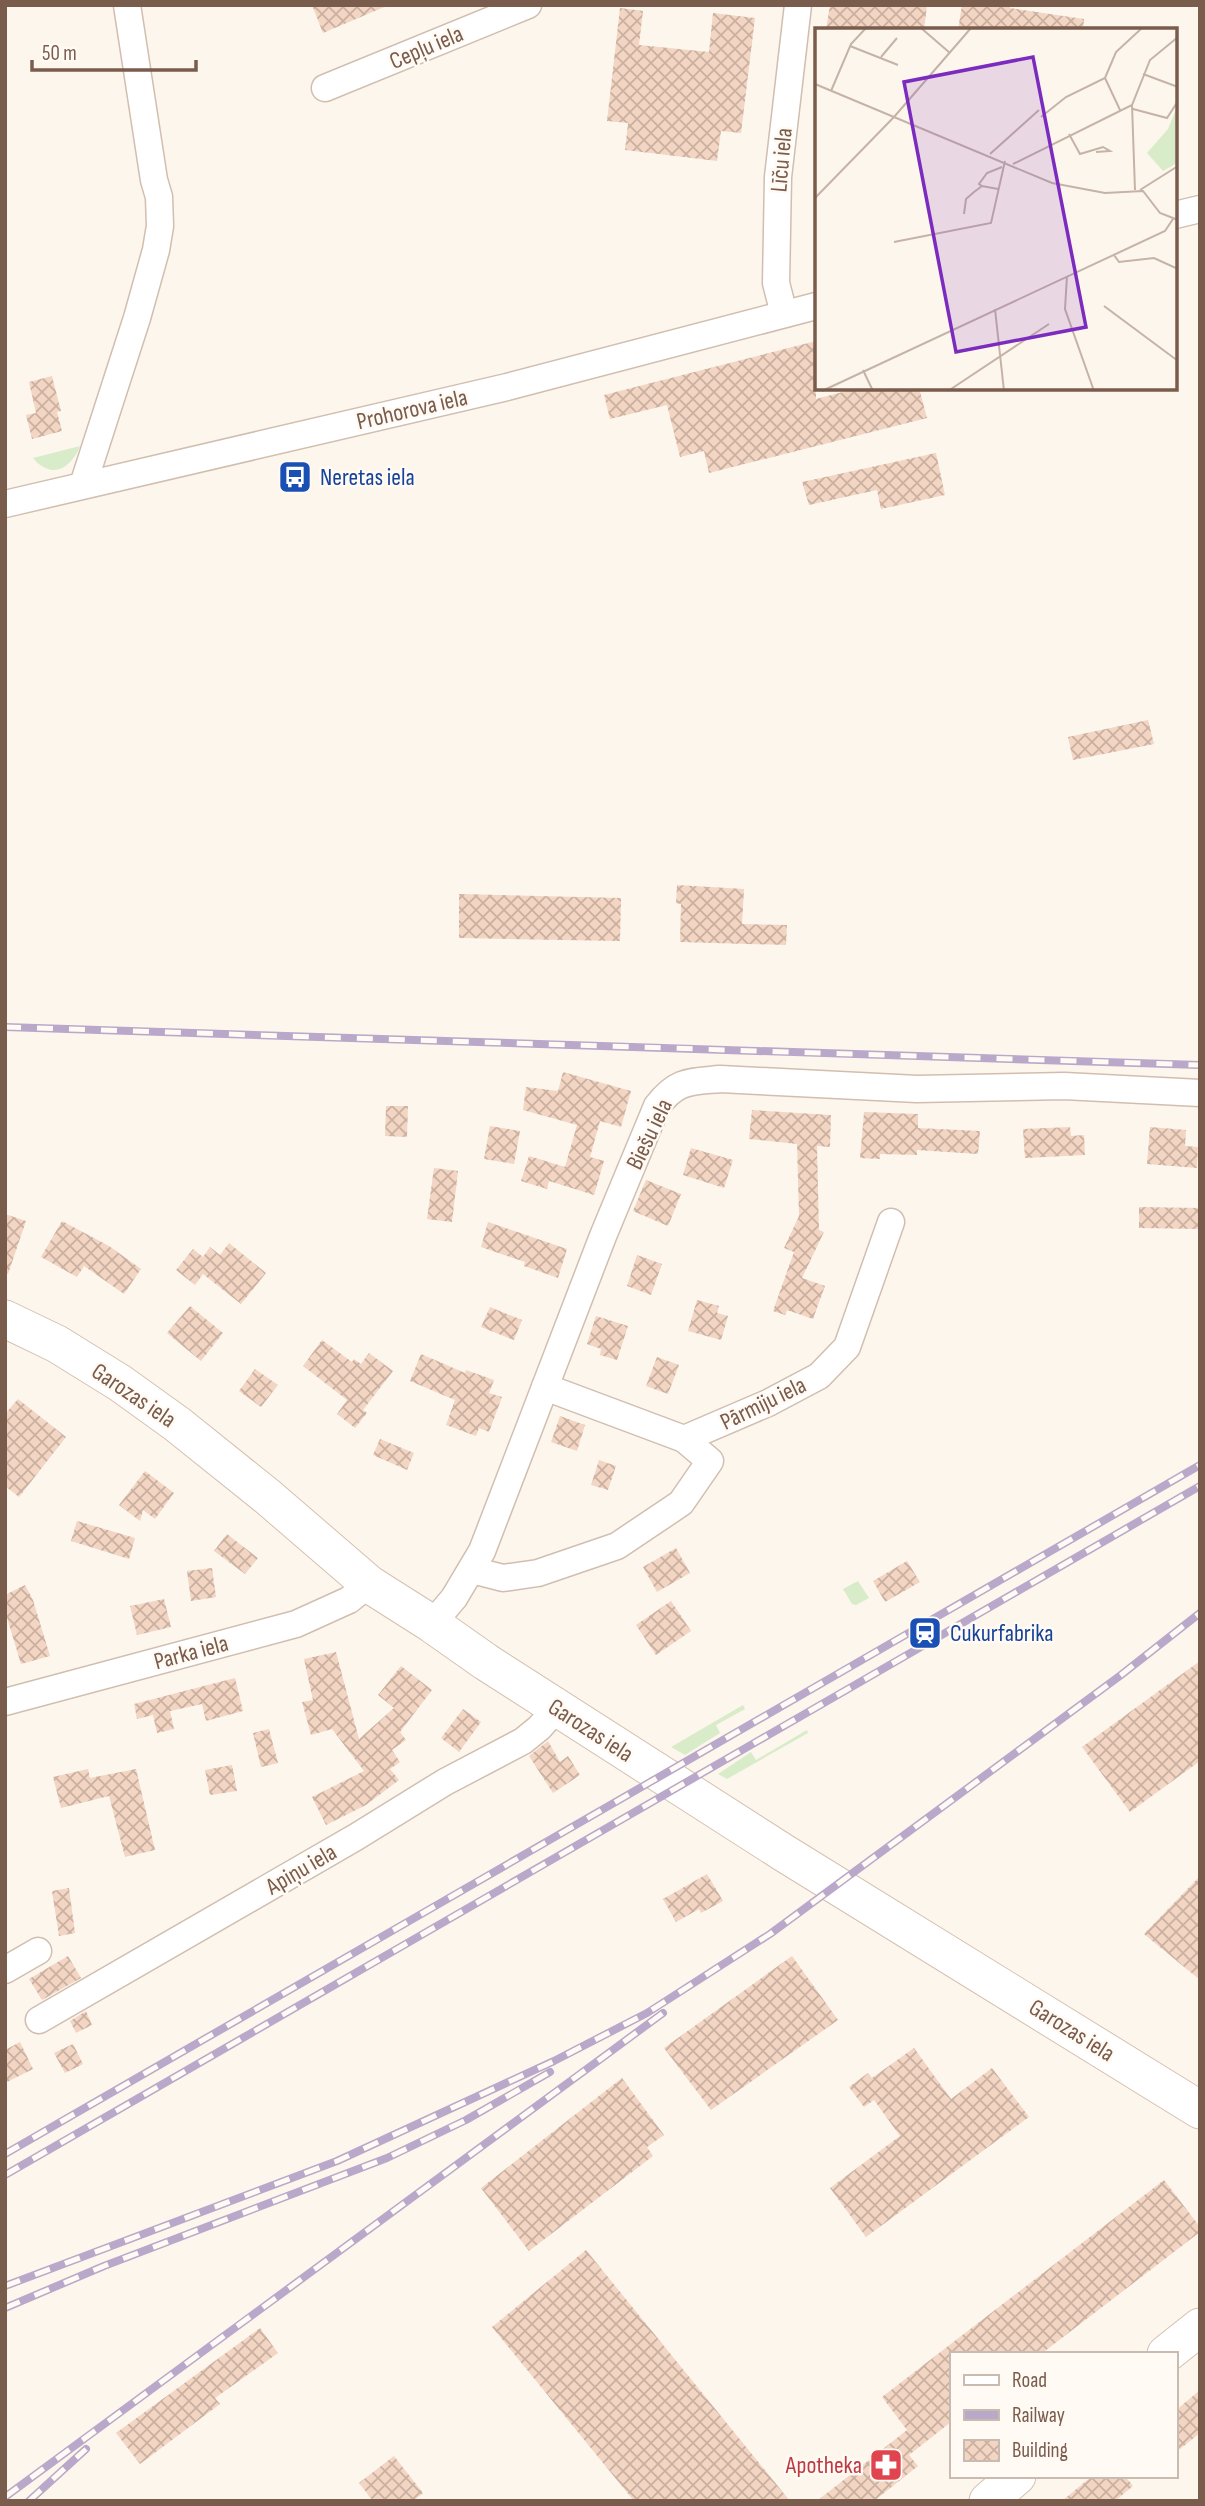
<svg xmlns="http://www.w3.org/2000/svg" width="1205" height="2506" font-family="'Sofia Sans Condensed',sans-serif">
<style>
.green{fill:#d8ecc9}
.building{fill:url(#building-cross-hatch)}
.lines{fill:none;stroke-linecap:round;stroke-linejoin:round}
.street-casing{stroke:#d1beb0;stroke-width:29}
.secondary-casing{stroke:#d6c0b0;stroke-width:39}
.street{stroke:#fff;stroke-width:26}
.secondary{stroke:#fff;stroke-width:37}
.rail-casing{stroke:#b9a8c9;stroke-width:8}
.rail{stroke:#fffaf3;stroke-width:5;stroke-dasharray:16;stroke-linecap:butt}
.labels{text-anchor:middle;stroke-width:5;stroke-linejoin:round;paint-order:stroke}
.street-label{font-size:24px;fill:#7a5c4d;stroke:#fffaf3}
.transit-label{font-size:24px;fill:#164399;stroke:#fffaf3;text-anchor:start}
.health-label{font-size:24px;fill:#be3a42;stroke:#fffaf3;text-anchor:end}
.inset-road{fill:none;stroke:#c5b3a7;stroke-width:2}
.view{fill:#7b2cbf;fill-opacity:0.15;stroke:#7b2cbf;stroke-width:3.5}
.inset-edge{fill:none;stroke:#7a5c4d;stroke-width:3.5}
</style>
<defs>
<pattern id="building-cross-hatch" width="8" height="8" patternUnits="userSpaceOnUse" patternTransform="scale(1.75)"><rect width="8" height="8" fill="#f3d5c3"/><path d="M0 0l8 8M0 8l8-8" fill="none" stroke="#cab0a1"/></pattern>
</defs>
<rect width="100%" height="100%" fill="#fdf6ec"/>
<g class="green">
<path d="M80,446C71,469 51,480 33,458Z"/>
<polygon points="858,1581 869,1598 856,1605 852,1604 843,1589"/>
<polygon points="743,1705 745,1709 716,1725 720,1733 685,1755 671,1747"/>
<polygon points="807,1730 808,1733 727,1779 718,1774 751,1752 756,1760"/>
</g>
<g class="building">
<polygon points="312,5 389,5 323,33"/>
<polygon points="830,5 927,5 924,30 826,30"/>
<polygon points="962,5 1010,5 1010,8 1084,19 1083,30 958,30"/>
<polygon points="620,8 643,11 639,45 709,52 713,13 755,18 741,133 721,131 717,161 625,150 628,123 607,121"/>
<polygon points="816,341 816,399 858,388 919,388 927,418 709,473 704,451 680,457 667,405 610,419 604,395"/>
<polygon points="52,376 61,411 57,412 62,431 32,439 26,415 36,413 29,382"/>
<polygon points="936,453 945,495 881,509 877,490 809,505 802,482"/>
<polygon points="1148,720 1154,744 1073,760 1068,737"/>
<polygon points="677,885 744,889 742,924 787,925 786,945 680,942 681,904 676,903"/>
<polygon points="459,894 621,898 620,941 459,938"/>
<polygon points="563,1072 631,1091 621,1127 600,1121 590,1157 604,1161 594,1195 549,1181 547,1189 521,1181 529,1156 565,1167 577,1125 523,1110 526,1087 558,1091"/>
<polygon points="386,1106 408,1106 407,1137 385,1136"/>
<polygon points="752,1110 831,1115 830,1147 817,1146 819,1230 824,1232 802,1278 825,1286 813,1319 787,1310 785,1315 773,1311 794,1252 784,1248 799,1216 797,1144 749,1139"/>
<polygon points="864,1112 918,1114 918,1128 980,1131 978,1154 917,1150 917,1155 880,1154 880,1159 860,1158"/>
<polygon points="490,1126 520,1131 514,1164 484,1159"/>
<polygon points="1070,1127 1071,1136 1084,1135 1085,1155 1025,1158 1023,1129"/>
<polygon points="1150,1127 1186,1130 1185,1146 1198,1147 1197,1168 1147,1164"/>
<polygon points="691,1148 733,1160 724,1188 683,1175"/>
<polygon points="434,1168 458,1171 452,1222 427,1219"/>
<polygon points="646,1180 681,1194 668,1226 633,1211"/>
<polygon points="1139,1207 1200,1208 1200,1229 1139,1228"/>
<polygon points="5,1214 26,1221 8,1274 5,1273"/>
<polygon points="62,1221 109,1246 141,1269 124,1294 84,1266 77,1277 41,1257"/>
<polygon points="488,1222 567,1249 558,1278 524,1266 525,1262 481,1247"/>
<polygon points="229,1243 266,1273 241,1304 203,1274 195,1285 176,1270 193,1249 203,1257 210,1247 220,1255"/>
<polygon points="637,1255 662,1264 651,1295 627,1286"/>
<polygon points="697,1300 719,1306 717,1313 728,1316 721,1340 688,1331"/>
<polygon points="190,1306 223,1333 201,1361 167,1333"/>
<polygon points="490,1307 522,1320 514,1340 481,1327"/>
<polygon points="596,1316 628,1326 617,1360 600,1355 601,1349 587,1344"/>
<polygon points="322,1340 352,1362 354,1359 361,1364 369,1353 393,1371 363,1410 367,1413 355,1428 337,1414 347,1400 303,1366"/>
<polygon points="421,1354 465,1373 466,1370 494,1380 489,1393 502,1397 489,1432 479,1428 476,1436 446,1425 455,1400 410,1381"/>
<polygon points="657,1357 679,1365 668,1394 646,1386"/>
<polygon points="255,1369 278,1385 261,1407 239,1391"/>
<polygon points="18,1399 66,1437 19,1497 5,1486 5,1414"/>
<polygon points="560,1416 585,1425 577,1451 551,1442"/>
<polygon points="380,1439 414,1453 407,1470 373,1455"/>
<polygon points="599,1460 616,1466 608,1490 591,1485"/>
<polygon points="145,1471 174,1493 155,1519 143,1510 140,1521 119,1505"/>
<polygon points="77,1521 135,1538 129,1559 71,1541"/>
<polygon points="227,1534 258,1558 245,1574 214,1551"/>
<polygon points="676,1548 690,1573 657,1592 643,1567"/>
<polygon points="907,1561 920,1582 885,1602 873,1581"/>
<polygon points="212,1568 216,1597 191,1601 187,1571"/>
<polygon points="25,1585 33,1600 50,1656 21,1664 5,1611 5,1595"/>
<polygon points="164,1599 171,1627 137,1635 130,1606"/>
<polygon points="671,1601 691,1631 656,1655 636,1625"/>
<polygon points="336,1652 359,1739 394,1708 378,1695 401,1666 432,1690 400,1732 406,1740 392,1750 400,1762 390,1769 399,1780 366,1805 326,1825 312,1797 364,1771 332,1729 311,1735 302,1702 313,1700 304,1659"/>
<polygon points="1200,1661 1200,1761 1130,1812 1082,1747"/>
<polygon points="235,1678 243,1711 206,1721 202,1704 170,1711 174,1729 157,1733 153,1715 137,1719 134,1704"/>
<polygon points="463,1709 481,1722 459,1752 441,1738"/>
<polygon points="269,1729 278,1763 261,1767 253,1733"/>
<polygon points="548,1741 560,1762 568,1756 580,1775 553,1793 529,1756"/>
<polygon points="232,1765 237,1791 210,1795 205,1770"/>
<polygon points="88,1769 90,1778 136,1769 155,1850 125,1857 109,1796 61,1808 53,1777"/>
<polygon points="707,1874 723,1901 701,1913 699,1909 676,1922 663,1899"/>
<polygon points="1200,1876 1200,1980 1144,1934"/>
<polygon points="69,1888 75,1933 59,1936 52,1891"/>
<polygon points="68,1956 81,1978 42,2000 29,1979"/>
<polygon points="792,1956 838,2020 711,2110 664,2048"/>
<polygon points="86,2011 92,2025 76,2033 70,2021"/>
<polygon points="20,2042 33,2069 5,2083 5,2050"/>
<polygon points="73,2044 83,2064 65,2073 54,2053"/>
<polygon points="914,2048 951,2099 992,2068 1029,2117 866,2237 830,2188 900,2136 874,2100 864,2107 849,2087 868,2073 872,2078"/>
<polygon points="622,2078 664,2135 647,2147 653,2156 529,2251 481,2188"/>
<polygon points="1164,2180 1200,2227 1200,2232 1041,2354 951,2354 951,2422 909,2455 918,2466 874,2501 817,2501 907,2430 882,2397"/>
<polygon points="586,2250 751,2453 790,2501 634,2501 492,2327"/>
<polygon points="260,2328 278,2353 215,2398 220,2404 140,2464 116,2433"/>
<polygon points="1200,2390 1200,2433 1175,2453 1175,2411"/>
<polygon points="394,2456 423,2493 413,2501 373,2501 359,2483"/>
<polygon points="1092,2476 1125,2476 1133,2486 1115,2501 1062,2501"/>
</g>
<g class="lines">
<defs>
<g id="street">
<polyline points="325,88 528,5"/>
<polyline points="1175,215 1200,209"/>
<polyline points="784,314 776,283 778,177 798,5"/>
<polyline points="83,485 137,318 156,250 160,226 159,197 154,180 127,5"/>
<polyline points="5,504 507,387 816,306"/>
<polyline points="545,1387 684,1439 768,1403 819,1376 847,1347 891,1222"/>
<polyline points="472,1570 503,1578 538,1573 617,1546 681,1503 710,1461 684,1439"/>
<path d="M432,1624L454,1598L482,1551L603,1236L657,1106C677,1080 689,1082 720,1079L917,1089L1064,1086L1200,1093"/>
<polyline points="5,1702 296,1624 349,1600 369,1584"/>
<polyline points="5,1970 38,1951"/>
<polyline points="39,2020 356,1837 445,1782 523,1741 539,1728 557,1708"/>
</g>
<g id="secondary">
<polyline points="5,1319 57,1344 120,1383 177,1424 268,1497 369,1584 432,1624 486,1662 784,1853 1200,2110"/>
<polyline points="1166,2354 1200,2327"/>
<polyline points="988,2501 1017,2476"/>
</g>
</defs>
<use href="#street" class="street-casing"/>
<use href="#secondary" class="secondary-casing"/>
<use href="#street" class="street"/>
<use href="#secondary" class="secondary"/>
<defs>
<g id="rail">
<polyline points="5,1027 1200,1065"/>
<polyline points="5,2154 1200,1465"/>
<polyline points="5,2175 1200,1486"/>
<polyline points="5,2286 337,2161 554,2061 647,2013 770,1934 1121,1675 1200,1613"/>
<polyline points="5,2308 104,2266 387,2158 466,2120 550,2072"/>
<polyline points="5,2497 663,2013"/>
<polyline points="29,2501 86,2449"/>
</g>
</defs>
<use href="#rail" class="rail-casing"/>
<use href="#rail" class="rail"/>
</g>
<defs>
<symbol id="bus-square" viewBox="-11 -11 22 22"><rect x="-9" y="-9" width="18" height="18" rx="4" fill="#1a4fb4" stroke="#fffaf3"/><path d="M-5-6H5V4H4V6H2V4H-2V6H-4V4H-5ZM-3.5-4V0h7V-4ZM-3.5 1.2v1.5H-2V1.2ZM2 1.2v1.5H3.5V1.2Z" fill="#fff"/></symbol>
<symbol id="station-square" viewBox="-11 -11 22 22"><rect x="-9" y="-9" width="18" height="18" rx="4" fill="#1a4fb4" stroke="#fffaf3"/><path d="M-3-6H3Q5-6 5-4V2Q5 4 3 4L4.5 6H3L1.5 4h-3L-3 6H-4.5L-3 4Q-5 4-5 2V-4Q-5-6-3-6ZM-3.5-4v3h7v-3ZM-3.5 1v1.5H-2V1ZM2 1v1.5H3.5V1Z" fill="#fff"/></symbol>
<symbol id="pharmacy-square" viewBox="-11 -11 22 22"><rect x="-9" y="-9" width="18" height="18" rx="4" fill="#e0444e" stroke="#fffaf3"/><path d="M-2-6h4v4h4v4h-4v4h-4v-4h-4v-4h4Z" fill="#fff"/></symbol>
</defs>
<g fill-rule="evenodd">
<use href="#bus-square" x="276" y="458" width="38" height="38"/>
<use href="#station-square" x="906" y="1614" width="38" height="38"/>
<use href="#pharmacy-square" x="867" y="2446" width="38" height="38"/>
</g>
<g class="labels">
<g class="street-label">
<text transform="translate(426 47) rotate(-23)" y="8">Cepļu iela</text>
<text transform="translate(781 160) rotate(-85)" y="8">Līču iela</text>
<text transform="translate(412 409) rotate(-13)" y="8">Prohorova iela</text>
<text transform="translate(649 1134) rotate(-64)" y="8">Biešu iela</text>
<text transform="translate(134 1395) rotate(34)" y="8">Garozas iela</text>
<text transform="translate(763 1403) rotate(-26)" y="8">Pārmiju iela</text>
<text transform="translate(191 1652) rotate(-15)" y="8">Parka iela</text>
<text transform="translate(591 1730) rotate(33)" y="8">Garozas iela</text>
<text transform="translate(301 1869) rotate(-30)" y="8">Apiņu iela</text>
<text transform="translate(1072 2030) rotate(32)" y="8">Garozas iela</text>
</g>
<g class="transit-label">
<text x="320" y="485">Neretas iela</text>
<text x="950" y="1641">Cukurfabrika</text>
</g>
<g class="health-label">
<text x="862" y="2473">Apotheka</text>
</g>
</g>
<g transform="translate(815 28)">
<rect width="362" height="362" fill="#fdf6ec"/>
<path d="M362,79V135L348,143L332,125L353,101Z" fill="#d8ecc9"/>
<path class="inset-road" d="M106,0L135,25M35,18L83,37M66,29L82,10M328,46L363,59M290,50L305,82M0,56L237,155L290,165L328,163L345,185L363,192M16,63L36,16L51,0M317,77L320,162M318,81L352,90L363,73M79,89L156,0M226,89L251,69L290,50L301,24L327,0M254,106L265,126L288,119L295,123L281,124M175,126L224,82M198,136L317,77L335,32L363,9M167,158L164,156L172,145L187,139M325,162L363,138M0,170L79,89M149,186L151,171L159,164L167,158L183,161M79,214L176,195L190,133M299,227L304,234L339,230L363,241M252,248L250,281L279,363M289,278L363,333M180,281L189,363M48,342L58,363M7,363L350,203L358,191M133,363L234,296"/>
<path class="view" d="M218,29L271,299L141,324L89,54Z"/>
<rect width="362" height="362" class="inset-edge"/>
</g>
<rect width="1205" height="2506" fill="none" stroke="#7a5c4d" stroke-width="14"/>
<rect x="950" y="2352" width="228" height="126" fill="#fffaf3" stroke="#cabbb1" stroke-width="2"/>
<rect x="964" y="2375" width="35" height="10" fill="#ffffff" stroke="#cabbb1" stroke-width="2"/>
<text x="1012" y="2387" font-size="21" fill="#7a5c4d">Road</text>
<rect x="964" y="2410" width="35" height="10" fill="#b9a8c9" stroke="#cabbb1" stroke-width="2"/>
<text x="1012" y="2422" font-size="21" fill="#7a5c4d">Railway</text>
<rect x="964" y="2440" width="35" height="21" fill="url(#building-cross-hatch)" stroke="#cabbb1" stroke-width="2"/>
<text x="1012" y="2457" font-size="21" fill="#7a5c4d">Building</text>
<path d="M32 60v10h164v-10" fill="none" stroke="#7a5c4d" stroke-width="3.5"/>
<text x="42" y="60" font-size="21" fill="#7a5c4d" stroke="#fffaf3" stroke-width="5" paint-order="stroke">50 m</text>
</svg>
